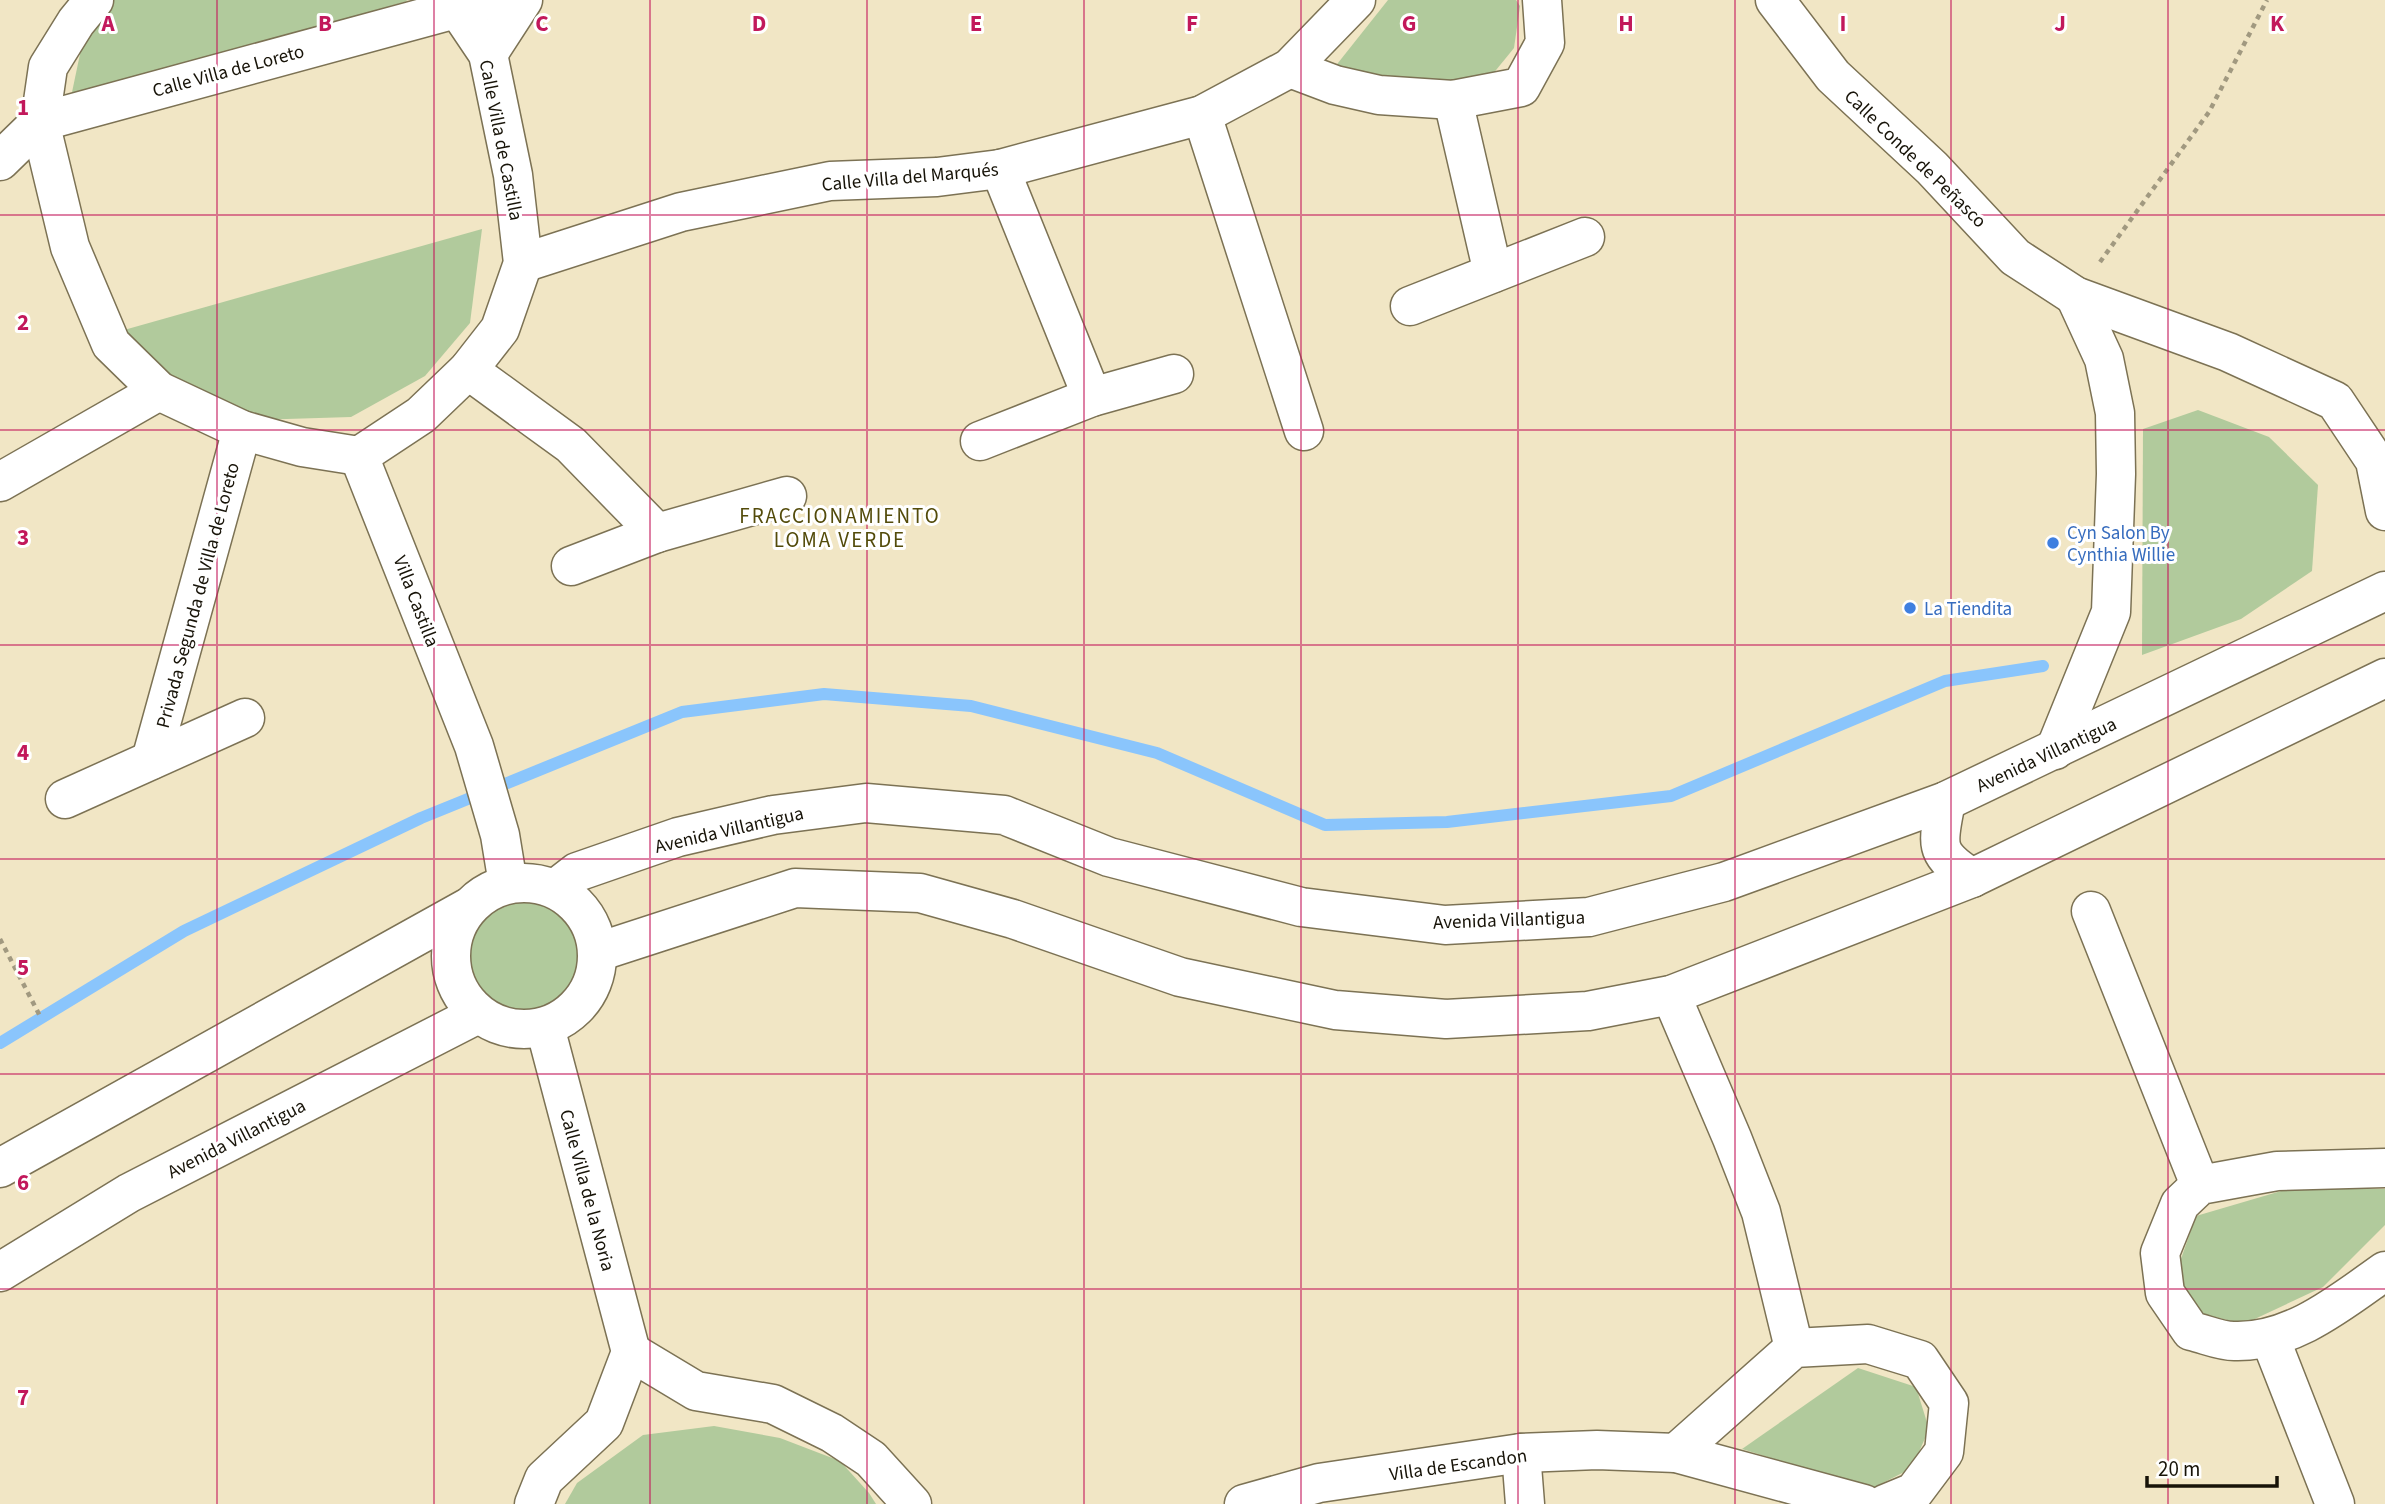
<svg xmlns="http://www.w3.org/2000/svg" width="2385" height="1504" font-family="'Source Sans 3',sans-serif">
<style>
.green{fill:#b1ca9c}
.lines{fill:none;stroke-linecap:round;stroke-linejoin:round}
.stream{stroke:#8ac5fc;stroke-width:12}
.minor-casing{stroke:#7c7254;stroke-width:41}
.path{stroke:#a19980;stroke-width:4.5;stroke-dasharray:5 5;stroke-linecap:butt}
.minor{stroke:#fff;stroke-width:38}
.grid{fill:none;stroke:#c2185b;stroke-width:2;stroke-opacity:0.55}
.shop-dot{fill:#3f7fe0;stroke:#fff;stroke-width:2.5}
.labels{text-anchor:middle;stroke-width:6;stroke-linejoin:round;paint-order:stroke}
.street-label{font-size:19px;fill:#171308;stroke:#fff}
.shop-label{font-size:19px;fill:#366cbe;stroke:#fff;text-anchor:start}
.neighbourhood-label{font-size:21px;letter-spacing:2px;fill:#534b0a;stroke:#fff}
.grid-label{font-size:23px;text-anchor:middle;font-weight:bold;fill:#c2185b;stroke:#fff;stroke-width:6;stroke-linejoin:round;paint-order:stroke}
</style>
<rect width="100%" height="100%" fill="#f1e6c5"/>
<g class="green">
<polygon points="113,0 406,0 408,1 71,97 84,35"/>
<polygon points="1388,0 1516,0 1520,6 1514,48 1492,75 1453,87 1334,68"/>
<polygon points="482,229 470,323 425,376 351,417 251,420 164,378 124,330"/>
<polygon points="2198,410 2269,437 2318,485 2312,571 2241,619 2142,655 2143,429"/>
<circle cx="521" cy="956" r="59"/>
<polygon points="2291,1188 2385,1189 2385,1225 2323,1287 2244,1324 2194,1312 2175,1276 2196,1216"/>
<polygon points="1858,1368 1916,1387 1929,1429 1912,1468 1871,1489 1742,1449"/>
<polygon points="714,1426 780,1438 840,1461 869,1493 876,1504 565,1504 577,1483 643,1435"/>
</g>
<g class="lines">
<polyline class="stream" points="0,1043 184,931 421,818 682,712 824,694 971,706 1157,753 1325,825 1447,822 1671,796 1945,681 2043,666"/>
<defs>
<g id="minor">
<polyline points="94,0 76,22 48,67 40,122 70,247 111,344 159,391 242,430 302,447 359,456 421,415 468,370 500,329 523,263 513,175 488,54 457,8 449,0"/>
<polyline points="1775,0 1833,76 1932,168 2015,257 2075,296 2228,352 2335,401 2375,461 2385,511"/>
<polyline points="488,54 523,0"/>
<polyline points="1290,68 1335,85 1379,95 1453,100 1521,87 1545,43 1542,0"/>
<polyline points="1453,100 1493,273"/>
<polyline points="1202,115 1304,431"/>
<polyline points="0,161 40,122 489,0"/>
<polyline points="1000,169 1092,397"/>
<polyline points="523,263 681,212 830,181 937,177 1000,169 1202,115 1290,68 1356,0"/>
<polyline points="1410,306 1585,237"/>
<polyline points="468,370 571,445 657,533"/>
<polyline points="980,441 1092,397 1174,374"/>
<polyline points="359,456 474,746 500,835 508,884"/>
<polyline points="0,482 159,391"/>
<polyline points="571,566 657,533 787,496"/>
<polyline points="2055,750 2111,612 2116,474 2115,413 2104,359 2075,296"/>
<polyline points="151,760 242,430"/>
<polyline points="65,799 245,718"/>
<path d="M1946,801C1938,845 1932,852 1972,878"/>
<circle cx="524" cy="956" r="73"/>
<polyline points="555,889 577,872 678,837 773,815 866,803 1004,815 1109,857 1301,907 1445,925 1589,917 1724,882 1946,801 2385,591"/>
<polyline points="2091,911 2200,1185"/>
<polyline points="598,952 795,888 920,893 1013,919 1180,977 1335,1010 1446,1019 1588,1011 1671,995 1972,878 2385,678"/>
<polyline points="1671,995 1732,1138 1761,1212 1794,1348"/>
<polyline points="0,1168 467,908"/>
<path d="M2385,1168L2277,1171L2200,1185L2180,1204L2160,1253L2165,1293L2191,1331C2205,1334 2220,1341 2234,1341C2292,1343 2341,1302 2385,1271"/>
<polyline points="0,1272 129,1193 478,1014"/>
<polyline points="2270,1338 2335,1504"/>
<polyline points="631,1352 696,1391 773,1404 832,1433 871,1459 912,1504"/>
<polyline points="1521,1453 1525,1504"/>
<polyline points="1676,1453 1794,1348 1868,1344 1920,1360 1949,1403 1944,1452 1914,1492 1885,1504"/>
<polyline points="534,1504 544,1479 604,1423 631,1352 545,1027"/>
<polyline points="1244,1504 1319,1483 1521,1453 1597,1450 1676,1453 1864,1504"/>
</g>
</defs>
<use href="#minor" class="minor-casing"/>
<g class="path">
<polyline points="2100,262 2209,112 2267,0"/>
<polyline points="0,939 41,1018"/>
</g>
<use href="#minor" class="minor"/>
</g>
<path class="grid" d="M217,0V1504M434,0V1504M650,0V1504M867,0V1504M1084,0V1504M1301,0V1504M1518,0V1504M1735,0V1504M1951,0V1504M2168,0V1504M0,215H2385M0,430H2385M0,645H2385M0,859H2385M0,1074H2385M0,1289H2385"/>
<g class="shop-dot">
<circle cx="2053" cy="543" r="7"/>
<circle cx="1910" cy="608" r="7"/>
</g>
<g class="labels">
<g class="street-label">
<text transform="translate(228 70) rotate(-15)" y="7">Calle Villa de Loreto</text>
<text transform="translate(502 140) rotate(79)" y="7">Calle Villa de Castilla</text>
<text transform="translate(1916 158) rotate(44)" y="7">Calle Conde de Peñasco</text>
<text transform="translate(910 176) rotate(-5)" y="7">Calle Villa del Marqués</text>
<text transform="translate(197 595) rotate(-75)" y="7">Privada Segunda de Villa de Loreto</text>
<text transform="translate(417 601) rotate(69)" y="7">Villa Castilla</text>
<text transform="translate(2046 754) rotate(-25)" y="7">Avenida Villantigua</text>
<text transform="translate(729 829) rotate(-13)" y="7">Avenida Villantigua</text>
<text transform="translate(1509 919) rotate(-2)" y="7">Avenida Villantigua</text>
<text transform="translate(236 1138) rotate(-27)" y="7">Avenida Villantigua</text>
<text transform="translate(588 1190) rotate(75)" y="7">Calle Villa de la Noria</text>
<text transform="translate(1458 1464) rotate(-8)" y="7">Villa de Escandon</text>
</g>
<g class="shop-label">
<text x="2067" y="539">Cyn Salon By<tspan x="2067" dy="22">Cynthia Willie</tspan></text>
<text x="1924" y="615">La Tiendita</text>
</g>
<g class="neighbourhood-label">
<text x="840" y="523">FRACCIONAMIENTO<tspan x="840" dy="24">LOMA VERDE</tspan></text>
</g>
</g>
<g class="grid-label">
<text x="108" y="31">A</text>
<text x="325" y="31">B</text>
<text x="542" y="31">C</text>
<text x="759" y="31">D</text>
<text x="976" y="31">E</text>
<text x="1192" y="31">F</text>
<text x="1409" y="31">G</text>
<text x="1626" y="31">H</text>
<text x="1843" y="31">I</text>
<text x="2060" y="31">J</text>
<text x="2277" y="31">K</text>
<text x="23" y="115">1</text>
<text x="23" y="330">2</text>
<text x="23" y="545">3</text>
<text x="23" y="760">4</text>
<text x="23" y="975">5</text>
<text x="23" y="1190">6</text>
<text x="23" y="1405">7</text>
</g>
<path d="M2147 1476v10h130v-10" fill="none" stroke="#171308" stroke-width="3.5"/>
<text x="2158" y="1476" font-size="21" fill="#171308" stroke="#ffffff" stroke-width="5" paint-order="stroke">20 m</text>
</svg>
